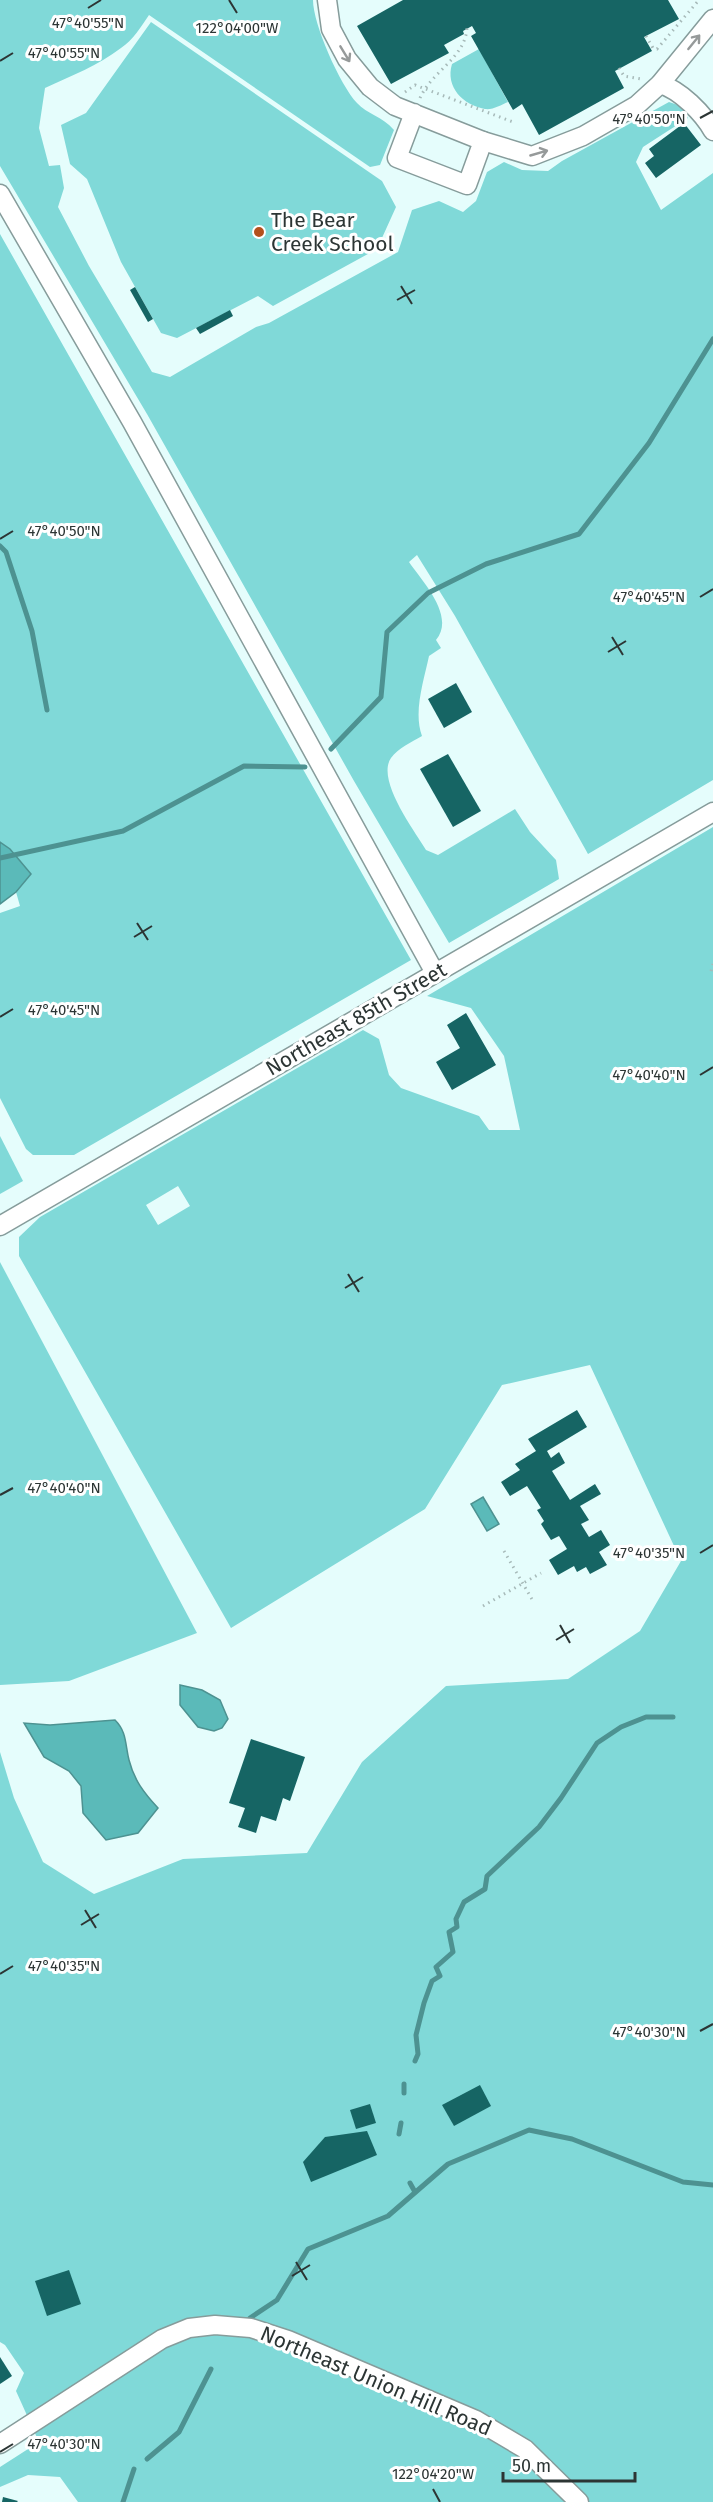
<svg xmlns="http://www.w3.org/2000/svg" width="713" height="2502" font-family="'Fira Sans',sans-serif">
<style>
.green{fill:#80d9d8;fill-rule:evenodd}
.water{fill:#5bbab9;stroke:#4d9291;stroke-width:1.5}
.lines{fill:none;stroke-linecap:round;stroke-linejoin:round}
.stream{stroke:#4d9291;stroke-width:5}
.building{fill:#166564}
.minor-casing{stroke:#869c9b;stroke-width:21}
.path{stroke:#a7bab9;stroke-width:3;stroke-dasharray:1.5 4.5;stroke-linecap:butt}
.minor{stroke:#fff;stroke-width:18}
.oneway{stroke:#969a9a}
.ticks{fill:none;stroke:#2c3534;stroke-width:2}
.poi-dot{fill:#b4501c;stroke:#fff;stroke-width:2}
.labels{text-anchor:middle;stroke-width:6;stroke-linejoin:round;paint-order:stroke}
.poi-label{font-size:21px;fill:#2c3534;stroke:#fff;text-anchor:start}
.street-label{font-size:21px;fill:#2c3534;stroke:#fff}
.ticks-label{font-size:15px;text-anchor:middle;fill:#2c3534;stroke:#fff;stroke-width:6;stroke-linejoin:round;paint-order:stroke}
</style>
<rect width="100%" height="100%" fill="#e5fdfc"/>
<g class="green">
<path d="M0,0H313C313,24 340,85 357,103C367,114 382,116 394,130L380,165L370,167L149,15C141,27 133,40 121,48C99,65 71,76 45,88L39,128L49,166L60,165L64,188L58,207L89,266L152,372L170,377L256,327L269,323L398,252L412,210L439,201L463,212L476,201L487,172L504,162L522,170L548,171L562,161L669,102L681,106L688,118L643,147L636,162L661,210L713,173V780L588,854L455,616L417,555L409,562C422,581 456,616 436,640L441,648L429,656C424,680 413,712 422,736C412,742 398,748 391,758C376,780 414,830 426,850L438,855L515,809L530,832L556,860L559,879L449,943L354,781L147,414L0,166Z"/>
<polygon points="151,22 382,181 396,207 377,249 273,306 258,296 177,338 161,333 121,262 87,179 70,164 61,125 86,113"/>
<path d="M479,49L508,102C501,105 493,110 485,109C463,105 445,87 452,64Z"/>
<polygon points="0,234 411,960 74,1155 33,1155 26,1149 0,1098 0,913 20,906 16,892 31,874 10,849 0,842"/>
<path d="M713,827V2502H78L60,2477L28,2475L0,2487V2467L39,2442L16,2391L24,2373L5,2345L0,2342V1752L14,1798L43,1862L94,1894L183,1859L307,1853L362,1762L446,1686L568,1679L640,1631L681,1561L590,1365L502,1385L425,1509L231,1628L19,1256V1237L40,1217L363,1030L379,1039L389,1075L401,1088L479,1116L489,1130H520L504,1056L471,1008L427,996ZM178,1186L190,1206L158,1225L146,1205Z"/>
<polygon points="0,1136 23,1181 0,1194"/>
<polygon points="0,1262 197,1633 69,1681 0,1685"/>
</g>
<g class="water">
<polygon points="0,842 10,849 31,874 16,892 0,904"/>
<polygon points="483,1497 499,1524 487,1531 471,1504"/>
<polygon points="180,1685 202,1690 220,1700 228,1719 222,1728 214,1731 198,1727 180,1705"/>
<path d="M115,1720C127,1732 125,1744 129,1760C134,1780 144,1793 158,1808L138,1833L106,1840L83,1813L81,1786L69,1771L44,1757L24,1723L50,1725Z"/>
</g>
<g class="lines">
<g class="stream">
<polyline points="0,546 6,552 32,631 47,710"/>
<polyline points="331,749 381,697 387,632 428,593 486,564 579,534 649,443 713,339"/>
<polyline points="0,858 123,831 244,766 305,767"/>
<polyline points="415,2061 418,2054 416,2035 424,2003 432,1981 440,1976 436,1967 453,1952 449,1932 457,1927 456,1919 464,1902 485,1889 487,1876 539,1827 561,1798 597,1743 621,1727 646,1717 673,1717"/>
<polyline points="404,2093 404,2084"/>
<polyline points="399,2134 401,2123"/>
<polyline points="410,2183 415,2192"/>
<polyline points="250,2318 277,2300 308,2249 388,2216 448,2164 529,2130 572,2139 683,2182 713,2185"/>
<polyline points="147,2459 179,2432 211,2369"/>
<polyline points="123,2502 134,2469"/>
</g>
</g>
<g class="building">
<polygon points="403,0 668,0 679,19 644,37 652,51 615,71 624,88 539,135 522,104 513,110 471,36 476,33 472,26 463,31 464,34 444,45 449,53 391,84 357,26"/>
<polygon points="684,123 701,145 656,178 645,163 654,156 649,149"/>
<polygon points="135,287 153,319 148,322 130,290"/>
<polygon points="230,310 233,316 200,334 196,328"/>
<polygon points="456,683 472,712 444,728 428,699"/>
<polygon points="448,754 481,811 453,827 420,769"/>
<polygon points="466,1013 496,1065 452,1090 436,1062 460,1048 447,1025"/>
<polygon points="577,1410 587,1427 547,1451 551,1458 559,1452 565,1463 552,1471 570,1500 595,1484 601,1494 580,1506 589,1520 581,1524 589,1537 601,1530 610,1545 599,1552 607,1565 590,1574 586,1567 577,1572 574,1566 558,1575 549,1560 567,1549 559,1536 551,1540 541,1524 544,1521 537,1510 541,1508 527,1486 510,1496 501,1482 520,1470 515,1464 536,1451 528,1439"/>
<polygon points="251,1739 305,1757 290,1801 283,1798 276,1821 261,1816 256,1833 238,1827 245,1808 229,1803"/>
<polygon points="480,2085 491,2106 454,2126 442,2105"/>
<polygon points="370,2104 376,2123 356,2129 350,2110"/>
<polygon points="367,2131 377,2155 311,2182 303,2162 325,2137"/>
<polygon points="69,2270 81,2304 47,2316 35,2281"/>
<polygon points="0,2357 12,2376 0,2384"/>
<polygon points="3,2497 18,2501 17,2502 2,2502"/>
</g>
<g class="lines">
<defs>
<g id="minor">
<polyline points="327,0 331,29 347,59 370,87 395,106 483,141 467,185 397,158 414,113"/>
<path d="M660,84C680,90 703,113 713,131"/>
<polyline points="483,141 532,156 583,136 637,105 660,84 713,19"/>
<polyline points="0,194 132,422 435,973"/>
<polyline points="0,1226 713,812"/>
<polyline points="0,2444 162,2339 189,2328 215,2325 251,2328 288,2340 476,2420 525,2449 579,2502"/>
</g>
</defs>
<use href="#minor" class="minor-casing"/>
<g class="path">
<polyline points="646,36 653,48 657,49 699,0"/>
<polyline points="619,68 624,76 641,79"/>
<polyline points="405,92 415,85 513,122"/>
<path d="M420,98C432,71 465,58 467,28"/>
<polyline points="711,971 713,964"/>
<polyline points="504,1551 533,1601"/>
<polyline points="483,1606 541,1573"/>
</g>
<use href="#minor" class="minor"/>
</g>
<defs><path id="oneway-shaft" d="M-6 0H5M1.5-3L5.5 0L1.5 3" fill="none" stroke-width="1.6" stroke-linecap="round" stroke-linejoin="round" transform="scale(1.5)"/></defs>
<g class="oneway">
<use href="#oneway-shaft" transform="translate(694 42) rotate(-51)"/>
<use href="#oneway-shaft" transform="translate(345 54) rotate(59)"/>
<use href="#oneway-shaft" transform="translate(539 153) rotate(-16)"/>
</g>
<path class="ticks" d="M229,0L237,13M88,8L101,0M0,61L13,53M700,118L713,111M401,286L412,304M397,300L415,290M0,539L13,531M700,597L713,589M612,637L623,655M608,652L626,641M137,923L148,940M134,937L152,926M0,1017L13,1009M700,1075L713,1067M348,1274L359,1292M345,1288L363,1277M0,1495L13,1488M700,1553L713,1545M560,1625L570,1643M556,1640L574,1629M85,1910L96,1928M81,1925L99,1914M0,1974L13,1966M700,2031L713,2024M296,2262L307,2280M292,2276L310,2265M0,2452L13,2444M433,2489L440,2502"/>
<circle class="poi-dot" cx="259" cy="232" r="6"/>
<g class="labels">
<g class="poi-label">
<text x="271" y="227">The Bear<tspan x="271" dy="24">Creek School</tspan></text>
</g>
<g class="street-label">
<text transform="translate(356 1019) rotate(-30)" y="7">Northeast 85th Street</text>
<text transform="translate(376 2381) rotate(23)" y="7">Northeast Union Hill Road</text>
</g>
</g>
<g class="ticks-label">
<text x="88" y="28">47°40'55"N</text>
<text x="237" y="33">122°04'00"W</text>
<text x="64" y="58">47°40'55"N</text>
<text x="649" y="124">47°40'50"N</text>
<text x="64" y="536">47°40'50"N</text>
<text x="649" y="602">47°40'45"N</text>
<text x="64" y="1015">47°40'45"N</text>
<text x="649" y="1080">47°40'40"N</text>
<text x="64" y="1493">47°40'40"N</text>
<text x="649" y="1558">47°40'35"N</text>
<text x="64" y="1971">47°40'35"N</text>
<text x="649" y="2037">47°40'30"N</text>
<text x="64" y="2449">47°40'30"N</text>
<text x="433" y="2479">122°04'20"W</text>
</g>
<path d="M503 2472v9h132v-9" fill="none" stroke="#2c3534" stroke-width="3"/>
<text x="512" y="2472" font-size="18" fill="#2c3534" stroke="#ffffff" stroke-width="4.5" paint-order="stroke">50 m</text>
</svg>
